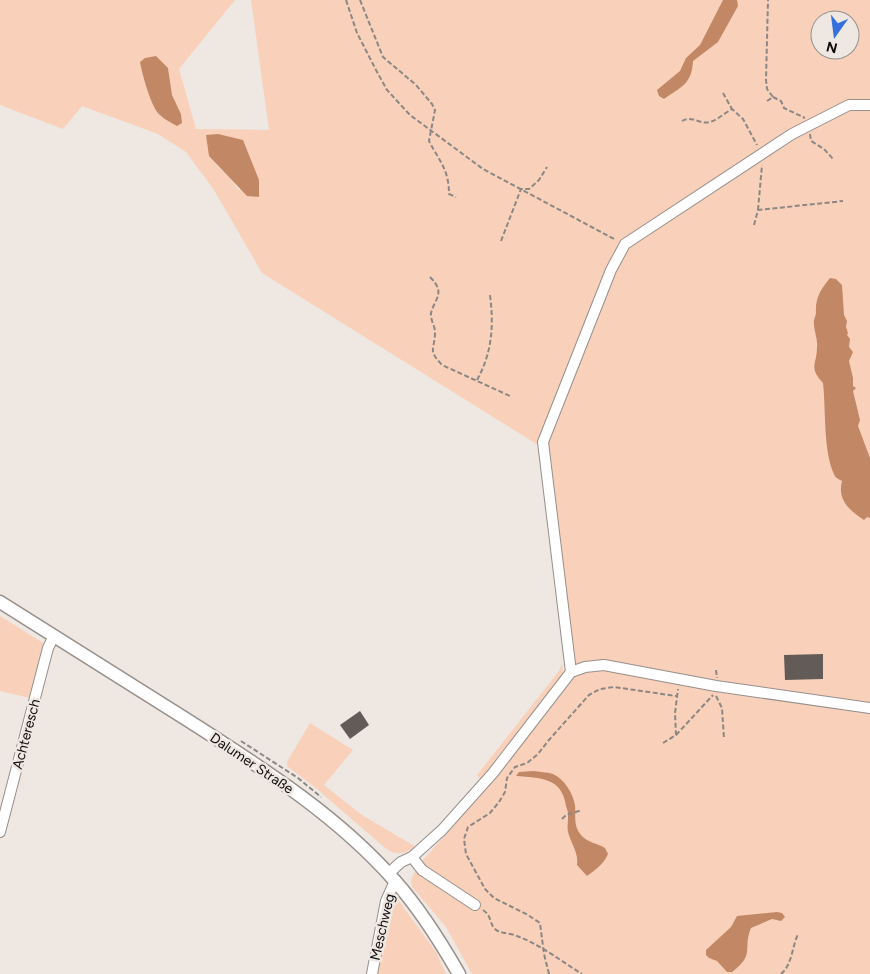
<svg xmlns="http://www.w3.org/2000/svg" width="870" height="974" font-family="Figtree,sans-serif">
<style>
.green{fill:#f9d1bb;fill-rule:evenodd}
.water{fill:#c28764}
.building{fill:#625b57}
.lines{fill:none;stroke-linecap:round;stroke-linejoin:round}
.minor-casing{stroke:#968f8b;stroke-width:12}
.major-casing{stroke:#968f8b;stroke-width:15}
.path{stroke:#8c8784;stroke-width:2;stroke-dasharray:5 2.5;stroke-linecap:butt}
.minor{stroke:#fff;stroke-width:10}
.major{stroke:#fff;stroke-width:12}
.labels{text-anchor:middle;stroke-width:5;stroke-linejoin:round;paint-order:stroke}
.street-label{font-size:14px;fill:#0d0b0a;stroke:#eee7e2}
</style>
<rect width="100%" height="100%" fill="#eee7e2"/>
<g class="green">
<path d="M0,0H235L179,69L196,129L269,130L251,0H870V974H472L446,927L412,887L411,881L413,875L423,860L491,784L575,677L546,442L538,445L262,273L214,190L186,152L158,134L82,106L63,129L0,105ZM820,20H850V50H820ZM168,68L172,95L181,114L182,123L142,70ZM216,164L253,166L259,181L239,190L229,177Z"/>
<polygon points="0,616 43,643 30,698 0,691"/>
<polygon points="562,663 563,674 560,680 481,780 477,775 559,671"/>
<path d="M310,723L353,750L324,785L362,815L416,847C402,854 398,857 384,847L317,789L287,766V762Z"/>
<polygon points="396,900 399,901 436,952 446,974 377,974 391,902"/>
</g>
<g class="water">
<path d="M723,0H737L738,6L718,42L693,61C692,84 681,87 664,99L659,96L657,90L680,71L686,58L700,45Z"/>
<path d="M156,56L168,68L172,95L181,114L182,123L177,126C172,123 165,120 160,115C151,108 142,73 140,62L145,58Z"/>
<polygon points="218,134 243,140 259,180 259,197 247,196 209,156 206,135"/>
<path d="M830,278L836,279L842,285L844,315L847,321L846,327L848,333L847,335L850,339L849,347L853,352L849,361L853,378V386L856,388L853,391L860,420L858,426L870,458V518L867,517L864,520C850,511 837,500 842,481C839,479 835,478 834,474C823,451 826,408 823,383C808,367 817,365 817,347C818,339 814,332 814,324C813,320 816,316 816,313C815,298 821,289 830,278Z"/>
<path d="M533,771C539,772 547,772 553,774C564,779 573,793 575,805C576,816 573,826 581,835C588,843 597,843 605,848L608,854C604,864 595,870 587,876L577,865C579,853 571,844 568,832C567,827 568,823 568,817C569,814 567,809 566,806C562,777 540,778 516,776L519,772Z"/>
<path d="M777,912L782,913L785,917L781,921L772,919L751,928C742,949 756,954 732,972H727L717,961L709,958L706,955V950L731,927L737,916Z"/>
</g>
<g class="building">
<polygon points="823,654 823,679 785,680 784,655"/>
<polygon points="360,711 369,725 350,739 340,725"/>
</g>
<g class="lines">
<defs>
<g id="minor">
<polyline points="571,672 585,667 604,665 716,686 870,708"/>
<polyline points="0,832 48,648 54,636"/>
<polyline points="412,857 422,870 475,905"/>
<polyline points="388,874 401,862 412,857 442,830 493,773 571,672 543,442 611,270 625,244 792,134 849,105 870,105"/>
<polyline points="372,974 386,901 395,881"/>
</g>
<path id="major" d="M0,602C63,642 126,681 189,721C262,768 337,815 395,881C420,909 440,941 459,974"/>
</defs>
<use href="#minor" class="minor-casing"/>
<use href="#major" class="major-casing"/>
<g class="path">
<polyline points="346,0 357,33 376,70 387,90 410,115 483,169 616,240"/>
<path d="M360,0L383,57L416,85L432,104L435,110L429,141C440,162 449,170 449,194L456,197"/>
<polyline points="723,93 732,109"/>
<polyline points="773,97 781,101 784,108 805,118"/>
<polyline points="767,101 773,97 767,89 766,80 768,0"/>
<path d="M682,121C692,115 700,125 710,122C717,120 725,113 732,109L743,119L757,145"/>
<polyline points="810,134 811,141 824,149 834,160"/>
<polyline points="758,210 762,165"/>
<polyline points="754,225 758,210 843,201"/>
<polyline points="501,241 521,189 529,189 539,180 547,167"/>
<path d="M430,277C446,293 435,298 431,313C430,319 435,326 435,332C435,350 427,349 442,365L510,396"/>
<path d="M477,380C492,353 494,326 490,295"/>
<polyline points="716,670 717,678"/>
<polyline points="716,696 722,708 724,739"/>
<polyline points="676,735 713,695"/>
<polyline points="241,741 298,778 321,797"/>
<polyline points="663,743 676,735 675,713 678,689"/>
<polyline points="562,819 566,815 582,810"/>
<path d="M483,910C492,916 489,923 495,929C500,934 511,933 517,936C541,945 561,961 582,974"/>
<polyline points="549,974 544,954 540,923 528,915 494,898 485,889 466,854 464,839 468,827 490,813 499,802 505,792 507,778 515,767 527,763 538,754 548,741 589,695 600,689 614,687 676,696"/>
<path d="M781,974C792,965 792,947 798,934"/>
</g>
<use href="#minor" class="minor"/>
<use href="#major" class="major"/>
</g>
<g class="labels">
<g class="street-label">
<text transform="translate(26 734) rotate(-75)" y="5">Achteresch</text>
<text transform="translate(252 763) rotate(34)" y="5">Dalumer Straße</text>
<text transform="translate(382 927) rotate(-77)" y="5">Meschweg</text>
</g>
</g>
<g transform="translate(835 35) rotate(194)"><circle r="24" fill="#eee7e2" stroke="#948f8c"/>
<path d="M0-4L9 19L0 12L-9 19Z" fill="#3470de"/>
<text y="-8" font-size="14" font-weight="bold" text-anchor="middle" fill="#0d0b0a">N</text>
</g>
</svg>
